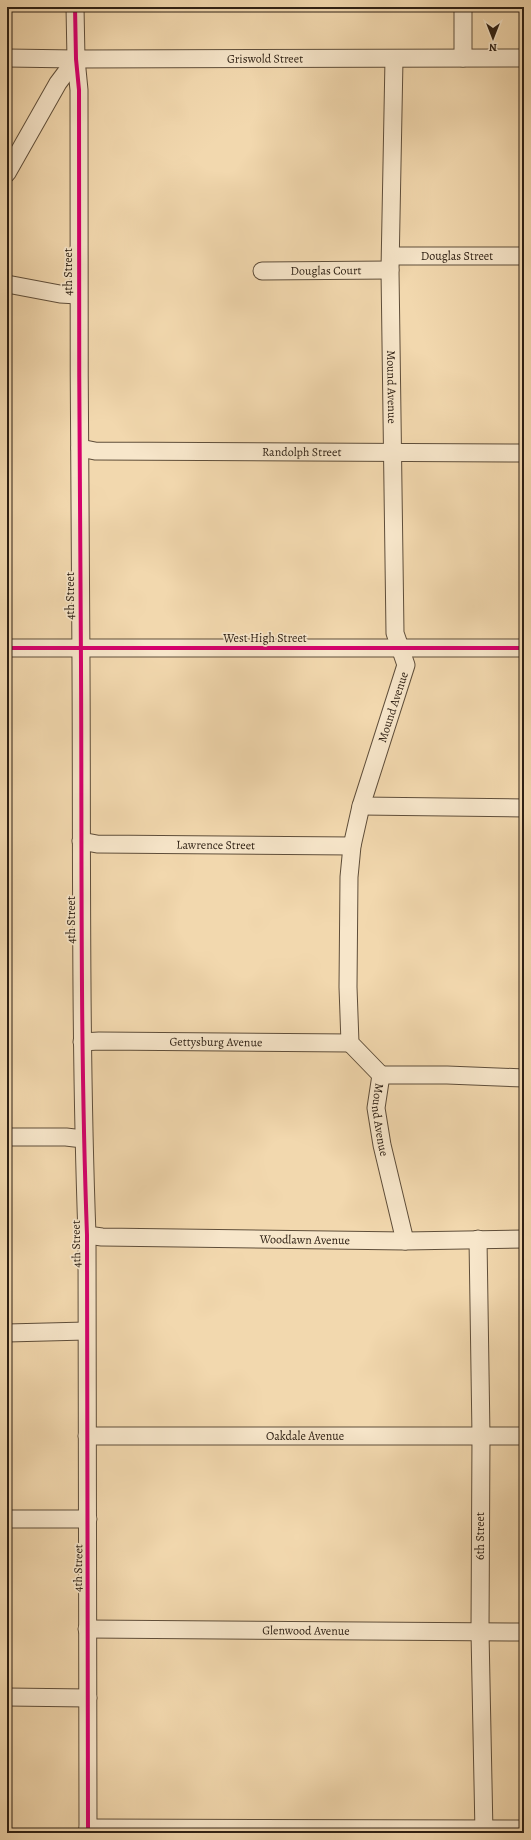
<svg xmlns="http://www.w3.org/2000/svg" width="531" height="1840" font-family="Alegreya,serif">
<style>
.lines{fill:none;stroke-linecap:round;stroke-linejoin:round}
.minor-casing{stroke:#5f4e3a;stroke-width:19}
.minor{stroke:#f7e6ca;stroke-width:17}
.cycleway-casing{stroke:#f7e6ca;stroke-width:6}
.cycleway{stroke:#d6006c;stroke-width:4}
.labels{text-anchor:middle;stroke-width:3.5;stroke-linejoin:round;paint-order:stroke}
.street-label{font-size:12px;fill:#2e2014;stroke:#f7e6ca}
</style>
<rect width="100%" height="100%" fill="#f2d8ae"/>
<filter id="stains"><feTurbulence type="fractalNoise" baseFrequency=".005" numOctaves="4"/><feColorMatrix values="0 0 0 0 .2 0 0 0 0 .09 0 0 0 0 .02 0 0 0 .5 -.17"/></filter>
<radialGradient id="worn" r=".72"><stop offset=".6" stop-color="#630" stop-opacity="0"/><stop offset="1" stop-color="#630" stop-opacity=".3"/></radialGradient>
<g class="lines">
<defs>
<g id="minor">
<path d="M75,7L76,59L79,90C78,282 80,473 81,665C82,855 80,1045 87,1235L88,1833"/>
<polyline points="463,7 463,58"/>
<path id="s1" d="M7,58L76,59L524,58"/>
<path id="s2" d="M394,59L390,270L395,633L406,665L361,806L352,846L349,877L348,987L350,1043L381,1075L376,1108L382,1145L405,1241"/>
<polyline points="7,173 58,83 76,59"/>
<path id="s3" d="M391,256H524"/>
<path id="s4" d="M262,271L390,270"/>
<polyline points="7,284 60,294 78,295"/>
<path id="s5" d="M80,448L95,451L524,453"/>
<polyline points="7,648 524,648"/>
<polyline points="361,806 524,808"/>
<path id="s6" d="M81,841L97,844L352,846"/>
<path id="s7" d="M82,1042L99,1041L350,1043"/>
<polyline points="381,1075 447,1075 524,1078"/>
<polyline points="7,1137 66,1137 83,1139"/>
<path id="s8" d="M87,1235L102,1237L405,1241L524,1239"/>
<polyline points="478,1239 481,1436 480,1632 484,1833"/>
<polyline points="7,1333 86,1331"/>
<path id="s9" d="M87,1436H524"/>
<polyline points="7,1519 88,1519"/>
<path id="s10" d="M87,1629L524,1632"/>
<polyline points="7,1697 88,1698"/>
<polyline points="88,1828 524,1829"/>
</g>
</defs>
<use href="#minor" class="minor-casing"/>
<use href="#minor" class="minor"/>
<defs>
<g id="cycleway">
<path d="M75,7L76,59L79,90C78,282 80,473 81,665C82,855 80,1045 87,1235L88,1833"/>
<polyline points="7,648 524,648"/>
</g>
</defs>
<use href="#cycleway" class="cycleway-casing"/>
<use href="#cycleway" class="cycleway"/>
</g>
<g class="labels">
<g class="street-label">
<text dy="4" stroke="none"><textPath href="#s1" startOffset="258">Griswold Street</textPath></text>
<text dy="4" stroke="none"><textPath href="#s3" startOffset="66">Douglas Street</textPath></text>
<text dy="4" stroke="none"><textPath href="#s4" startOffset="64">Douglas Court</textPath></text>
<text transform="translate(68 272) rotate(-90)" y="4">4th Street</text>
<text dy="4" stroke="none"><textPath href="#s2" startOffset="328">Mound Avenue</textPath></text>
<text dy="4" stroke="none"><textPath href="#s5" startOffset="222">Randolph Street</textPath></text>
<text transform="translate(70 596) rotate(-90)" y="4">4th Street</text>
<text x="265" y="642">West High Street</text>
<text transform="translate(393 707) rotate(-72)" y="4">Mound Avenue</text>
<text dy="4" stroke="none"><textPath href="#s6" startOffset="135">Lawrence Street</textPath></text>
<text transform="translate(71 920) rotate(-90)" y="4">4th Street</text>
<text dy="4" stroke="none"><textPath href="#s7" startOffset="134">Gettysburg Avenue</textPath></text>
<text dy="4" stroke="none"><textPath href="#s2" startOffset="1084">Mound Avenue</textPath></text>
<text dy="4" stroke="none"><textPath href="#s8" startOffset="218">Woodlawn Avenue</textPath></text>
<text transform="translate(76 1244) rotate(-91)" y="4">4th Street</text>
<text dy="4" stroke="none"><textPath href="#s9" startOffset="218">Oakdale Avenue</textPath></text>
<text transform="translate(480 1536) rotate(-90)" y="4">6th Street</text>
<text transform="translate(78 1568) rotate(-89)" y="4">4th Street</text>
<text dy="4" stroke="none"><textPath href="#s10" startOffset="219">Glenwood Avenue</textPath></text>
</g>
</g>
<rect width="531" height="1840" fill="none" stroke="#f2d8ae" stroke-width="24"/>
<rect x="8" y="8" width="515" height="1824" fill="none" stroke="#2e2014" stroke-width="2"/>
<rect x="12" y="12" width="507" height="1816" fill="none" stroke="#2e2014"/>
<g transform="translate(493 38) rotate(180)" stroke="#f7e6ca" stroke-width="3" paint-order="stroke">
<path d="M0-3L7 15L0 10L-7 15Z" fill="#2e2014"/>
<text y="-6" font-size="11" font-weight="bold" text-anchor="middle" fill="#2e2014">N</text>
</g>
<rect width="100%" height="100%" filter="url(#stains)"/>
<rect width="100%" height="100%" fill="url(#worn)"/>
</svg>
